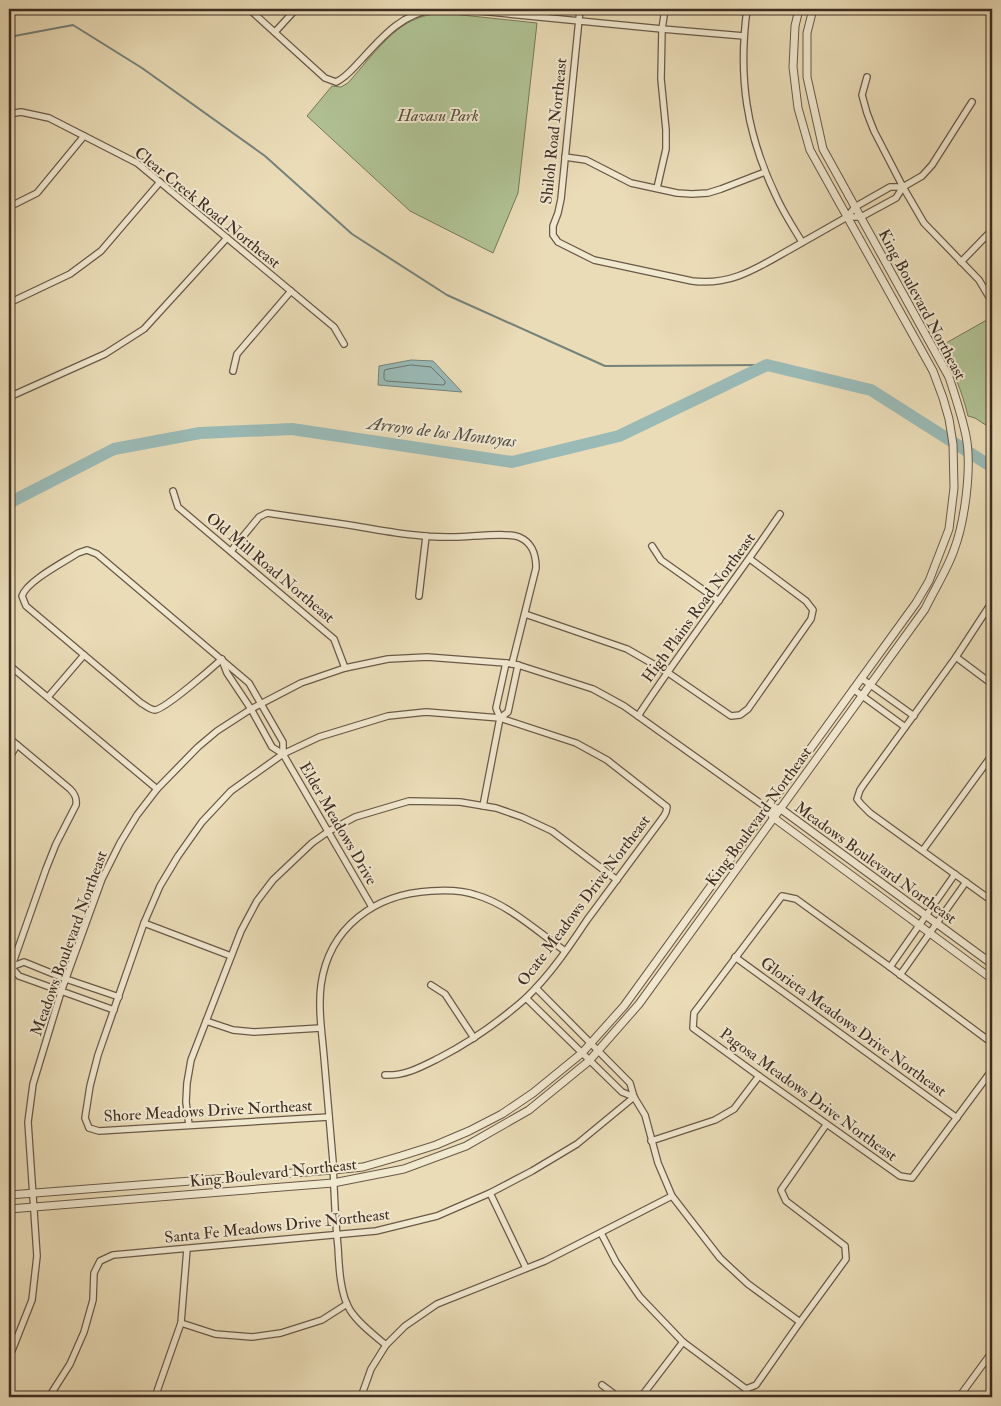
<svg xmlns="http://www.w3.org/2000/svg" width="1001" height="1406" font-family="'IM FELL Double Pica',serif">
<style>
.green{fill:#b0c294;stroke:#77785b}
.water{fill:#9abab6;stroke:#75827b}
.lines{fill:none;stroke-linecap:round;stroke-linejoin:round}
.shore{stroke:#6c746c;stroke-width:1}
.stream{stroke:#75827b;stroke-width:2}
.river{stroke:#9abab6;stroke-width:12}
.minor-casing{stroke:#695947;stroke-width:8}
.tertiary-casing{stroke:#695947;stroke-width:9}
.minor{stroke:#f1e8d0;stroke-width:5.5}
.tertiary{stroke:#f1e8d0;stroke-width:7}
.labels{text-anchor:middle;stroke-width:4;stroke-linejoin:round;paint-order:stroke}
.park-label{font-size:16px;font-style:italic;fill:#554b39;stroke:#f1e8d0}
.street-label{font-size:16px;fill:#3e2d22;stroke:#f1e8d0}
.water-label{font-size:18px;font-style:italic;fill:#555047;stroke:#f1e8d0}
</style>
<rect width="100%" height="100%" fill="#eadcb7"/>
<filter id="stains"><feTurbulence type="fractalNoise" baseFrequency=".004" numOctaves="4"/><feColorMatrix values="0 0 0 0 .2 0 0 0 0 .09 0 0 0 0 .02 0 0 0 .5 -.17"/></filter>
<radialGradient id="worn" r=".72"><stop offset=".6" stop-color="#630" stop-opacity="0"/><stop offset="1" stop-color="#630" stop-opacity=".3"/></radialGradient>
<g class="green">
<path d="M443,13L537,23L518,193L493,253L410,211L307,116L332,86L341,87L348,83C366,63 391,28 416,19C425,15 434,14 443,13Z"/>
<path d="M992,317V429L975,418L968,416C962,391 953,369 939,347Z"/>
</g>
<polygon class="water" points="411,360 433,361 462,392 378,385 379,366"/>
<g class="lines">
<polygon class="shore" points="411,365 431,367 445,381 445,384 443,385 386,381 384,379 384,372 385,370"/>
<polyline class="stream" points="9,37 73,25 142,68 265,156 352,234 447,295 605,366 767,365"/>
<polyline class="river" points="9,503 114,449 200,433 292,429 512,462 619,436 767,365 871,390 992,467"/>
<defs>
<g id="minor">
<path d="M249,9L325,78L336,82C347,77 353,68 362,59C383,36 402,14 434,9"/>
<polyline points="458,9 662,29 744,36"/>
<path d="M580,9L561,199L558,213L553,226V235L558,242L594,260L692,281C731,286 757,268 789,250C808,239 828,228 847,217"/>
<path d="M747,9C738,77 746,133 776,196C783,212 793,227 802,242"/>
<polyline points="988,9 992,12"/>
<polyline points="275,32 296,9"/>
<polyline points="867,77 862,95 867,113 874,131 903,187 924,223 979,280 992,302"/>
<polyline points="9,114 21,112 49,118 137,163 334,327 344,344"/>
<polyline points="565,157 586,160 631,183 677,193 692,194 708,193 721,189 765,172"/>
<polyline points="903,187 890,187 855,207 847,217 861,217 896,198 903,187 922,176 932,165 972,102"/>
<polyline points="657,188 666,149 666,130 661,79 662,29 665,9"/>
<polyline points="9,207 37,193 84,136"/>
<polyline points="961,262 992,230"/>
<polyline points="9,303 70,274 101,251 160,182"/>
<polyline points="233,371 237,354 291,291"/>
<polyline points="9,397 105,354 144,329 227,238"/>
<polyline points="173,491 178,507 334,639 345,668"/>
<polyline points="652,546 661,560 719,601"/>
<path d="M231,551L259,517L267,513C294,517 322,521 349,525C385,531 419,538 455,537C470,537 507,532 519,537C533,543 536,555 536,568L512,664"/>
<polyline points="419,596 426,536"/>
<polyline points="992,602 956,657 864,784 860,790 857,799 861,804 870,813 992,901"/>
<polyline points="525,614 627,649 667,672 731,716 740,715 748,709 811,619 813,610 806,601 750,559"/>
<polyline points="956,657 992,684"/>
<path d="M222,659C212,668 165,709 155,710C150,710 145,705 141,703L26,606L22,596C27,581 64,562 78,553L87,550L97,554L249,683L283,742V754"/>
<polyline points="222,660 227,673 251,709 272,747 283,754 372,907"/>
<polyline points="9,665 157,789"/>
<polyline points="861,678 914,716"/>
<polyline points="853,689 905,727"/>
<polyline points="48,697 84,655"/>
<path d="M638,716C683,647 734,582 780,514"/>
<polyline points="500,718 508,712 518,665"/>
<path d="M9,738L70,789C75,794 77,798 76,805L56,844L46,869L9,974"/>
<polyline points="9,758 17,745"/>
<polyline points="483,806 500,718 496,708 506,663"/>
<polyline points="923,850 992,755"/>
<polyline points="144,923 231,956"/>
<polyline points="735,957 957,1118"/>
<polyline points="9,966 11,967 19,976 114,1010"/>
<polyline points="11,967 24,962 66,979 119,997"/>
<polyline points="890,967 955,874"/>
<polyline points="900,975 966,882"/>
<polyline points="431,985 445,994 474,1038"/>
<polyline points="536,988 630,1083 634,1097 645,1115 658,1163 672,1196 720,1258 748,1284 800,1322"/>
<polyline points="526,998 622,1092 634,1097"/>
<polyline points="206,1021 233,1030 254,1032 321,1028"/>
<polyline points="992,1043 890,967 796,899 782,896 694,1013 693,1028 759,1076 900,1176 912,1178 992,1070"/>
<path d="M329,1117L99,1131L89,1128L85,1118L90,1086L98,1055L144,923L160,886L178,856L202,822L231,791L283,754L319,737L388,716L426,712L500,718L576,743L607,760L667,807L666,812L664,816C638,851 613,885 587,920C569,947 550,975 526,998C500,1021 470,1042 439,1058C421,1067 405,1076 385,1075"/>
<polyline points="189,1125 186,1102 187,1083 191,1060 241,931 257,901 273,880 312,843 329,831 355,817 409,801 460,802 496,808 522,817 552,831 617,880"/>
<polyline points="651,1141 715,1120 734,1109 759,1076"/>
<polyline points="490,1193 526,1268"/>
<polyline points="601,1233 616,1262 640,1297 683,1342 746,1389 756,1385 800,1322 846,1259 845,1246 786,1201 781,1190 826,1125"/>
<polyline points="181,1323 215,1334 252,1337 281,1333 322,1320 347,1304"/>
<path d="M386,1345C374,1335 359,1324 350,1310C340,1294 339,1266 338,1247C335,1219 334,1191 333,1162C330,1127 327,1092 324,1057C322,1033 318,1009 321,985C329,927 375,894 431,891C446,890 462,890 476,895C508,904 538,932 565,951"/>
<polyline points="9,1358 32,1300 37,1256 28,1122 33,1084 61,992 102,879 120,843 137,815 157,789 198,747 217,731 251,709 301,683 345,668 388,659 427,657 506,663 518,665 593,689 624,706 767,808"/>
<polyline points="602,1385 618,1397"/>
<polyline points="49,1397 70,1364 84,1332 93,1300 94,1273 100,1261 113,1255 376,1231 437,1216 490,1193 532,1171 577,1144 634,1097"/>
<polyline points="155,1397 181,1323 187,1249"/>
<polyline points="361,1397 371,1369 386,1345 405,1326 437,1304 545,1261 672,1196"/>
<polyline points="641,1397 683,1342"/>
<polyline points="959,1397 992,1352"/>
</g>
<g id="tertiary">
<polyline points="767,808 774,818 992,979"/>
<polyline points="767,808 781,809 992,964"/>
<polyline points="9,1195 333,1170 363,1167 401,1156 436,1145 469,1131 502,1114 533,1093 582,1053 624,1006 916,603 929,581 949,529 954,488 953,444 949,419 943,398 933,371 810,150 798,108 793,67 795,26 799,9"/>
<path d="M9,1209L333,1183L404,1169L466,1146L529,1110L589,1061L639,1004L925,609C934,590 947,570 954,550C965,521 972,467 966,436C962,416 955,396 949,377L823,149L807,77V33L813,9"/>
</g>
</defs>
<use href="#minor" class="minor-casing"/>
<use href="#tertiary" class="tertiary-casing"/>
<use href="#minor" class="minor"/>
<use href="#tertiary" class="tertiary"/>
</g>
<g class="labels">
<g class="park-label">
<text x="438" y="121">Havasu Park</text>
</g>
<g class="street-label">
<text transform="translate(553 131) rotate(-84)" y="6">Shiloh Road Northeast</text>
<text transform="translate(208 207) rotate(39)" y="6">Clear Creek Road Northeast</text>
<text transform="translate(923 304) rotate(62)" y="6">King Boulevard Northeast</text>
<text transform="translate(271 567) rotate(40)" y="6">Old Mill Road Northeast</text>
<text transform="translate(698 607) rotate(-54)" y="6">High Plains Road Northeast</text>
<text transform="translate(758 816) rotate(-54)" y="6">King Boulevard Northeast</text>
<text transform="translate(339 823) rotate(60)" y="6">Elder Meadows Drive</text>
<text transform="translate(876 862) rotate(36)" y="6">Meadows Boulevard Northeast</text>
<text transform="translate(583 900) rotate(-53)" y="6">Ocate Meadows Drive Northeast</text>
<text transform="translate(68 943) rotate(-70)" y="6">Meadows Boulevard Northeast</text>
<text transform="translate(854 1026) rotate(36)" y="6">Glorieta Meadows Drive Northeast</text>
<text transform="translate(809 1094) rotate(36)" y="6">Pagosa Meadows Drive Northeast</text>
<text transform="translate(208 1110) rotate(-3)" y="6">Shore Meadows Drive Northeast</text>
<text transform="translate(273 1172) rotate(-6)" y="6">King Boulevard Northeast</text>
<text transform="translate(277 1225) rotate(-6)" y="6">Santa Fe Meadows Drive Northeast</text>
</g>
<g class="water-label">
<text transform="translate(442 432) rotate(7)" y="6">Arroyo de los Montoyas</text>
</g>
</g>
<rect width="1001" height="1406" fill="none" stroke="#eadcb7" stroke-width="30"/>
<rect x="10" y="10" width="981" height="1386" fill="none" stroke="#3e2d22" stroke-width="2.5"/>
<rect x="15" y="15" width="971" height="1376" fill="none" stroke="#3e2d22"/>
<rect width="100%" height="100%" filter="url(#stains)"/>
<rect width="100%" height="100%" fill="url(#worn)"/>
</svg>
